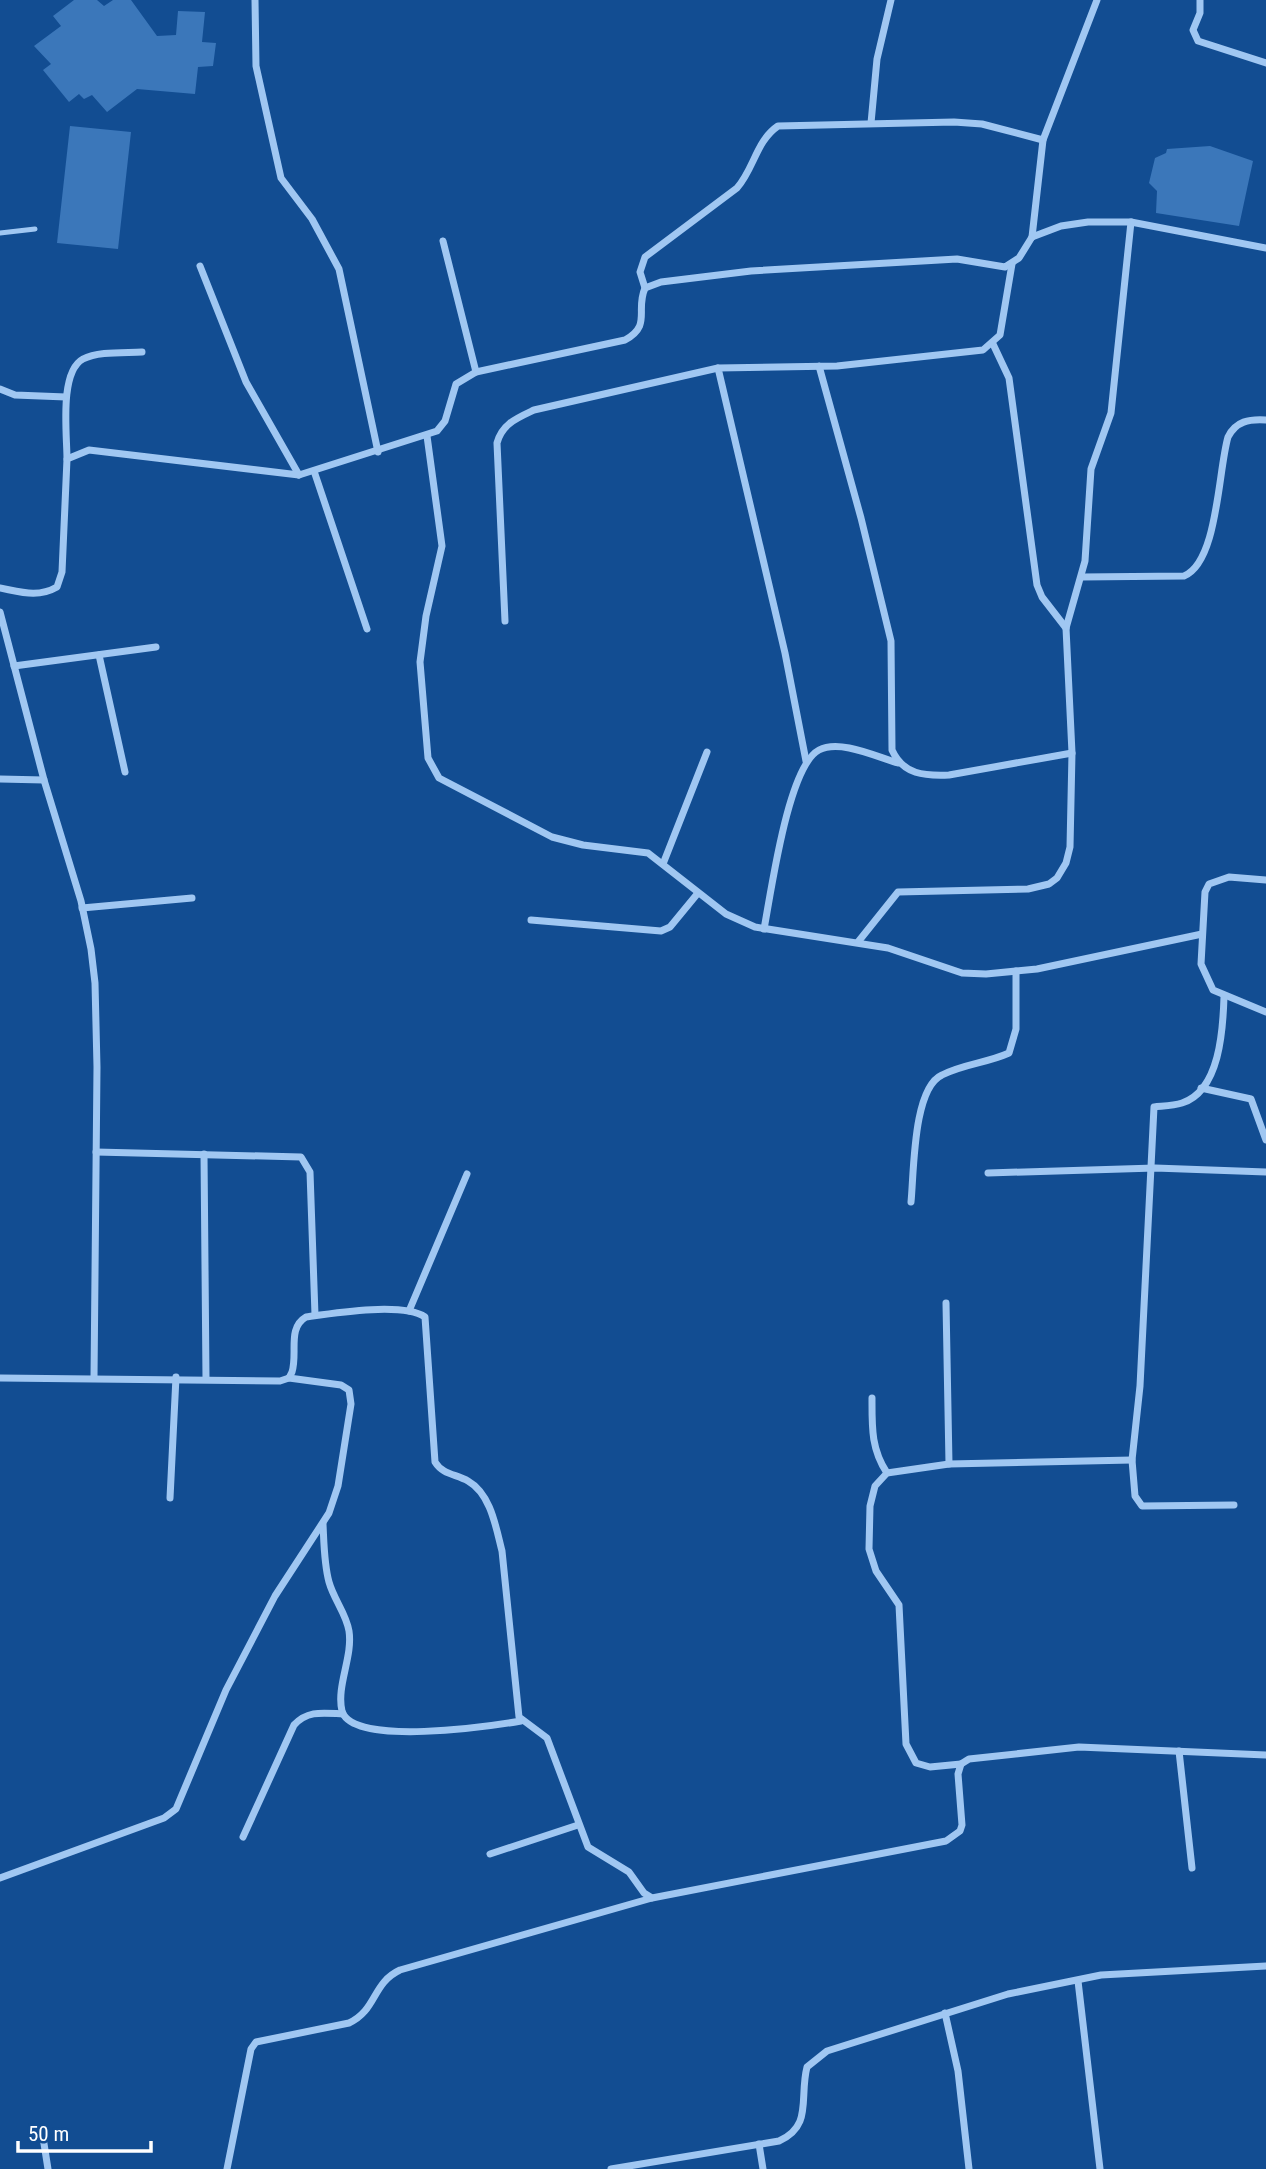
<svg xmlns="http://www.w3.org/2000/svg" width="1266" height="2169" font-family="'Roboto Condensed',sans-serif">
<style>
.building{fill:#3b77ba}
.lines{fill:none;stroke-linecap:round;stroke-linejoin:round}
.lane{stroke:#a0c7f2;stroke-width:5}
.street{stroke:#a0c7f2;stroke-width:7}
</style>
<rect width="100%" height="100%" fill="#124d92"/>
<g class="building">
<polygon points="74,0 97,0 104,6 113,0 131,0 157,36 176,35 178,11 205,12 202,42 216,43 213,66 198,67 195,94 137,89 107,112 92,95 84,99 79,94 69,102 43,70 51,64 34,46 61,26 53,16"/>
<polygon points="70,126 131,132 118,249 57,243"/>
<polygon points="1210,146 1253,161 1239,226 1156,213 1157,191 1149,183 1155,158 1166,153 1167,149"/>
</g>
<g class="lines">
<polyline class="lane" points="0,233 35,229"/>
<g class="street">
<polyline points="255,0 256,66 281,178 312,219 339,269 378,452"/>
<polyline points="1200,0 1200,13 1193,30 1198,41 1266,63"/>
<polyline points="871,123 877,59 891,0"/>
<polyline points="1032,237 1043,140 1097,0"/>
<polyline points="443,241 476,372"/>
<polyline points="200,266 246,382 299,475"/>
<path d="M645,288L640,272L645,257L737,188C754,169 756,141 778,126L954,122L982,124L1043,140"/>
<polyline points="993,344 1009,378 1037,585 1042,597 1066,628"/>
<path d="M819,366L861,518L891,641L892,750C903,775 925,776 949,775L1072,753"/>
<polyline points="0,389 15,395 66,397"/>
<polyline points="427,436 442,546 426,616 420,662 428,758 439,778 552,837 583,845 648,853 726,914 755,927 888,948 962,973 986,974 1037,969 1202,934"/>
<path d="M67,459C67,435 59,372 83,359C98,351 125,353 142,352"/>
<polyline points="314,471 367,629"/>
<path d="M1082,577L1184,576C1218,562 1218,471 1228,437C1236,421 1249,419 1266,420"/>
<path d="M0,588C21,592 38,598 57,587L62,572L67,459L89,450L299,475L437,431L445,421L456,384L476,372L625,340C652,325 635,311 645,288L661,282L751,271L957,259L1005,267L1019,258L1032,237L1061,226L1088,222H1131L1266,248"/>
<polyline points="0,612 44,780 81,901 91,949 95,983 97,1067 94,1378"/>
<path d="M505,621L497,443C502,424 517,418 534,410L718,368"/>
<polyline points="99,655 125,772"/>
<polyline points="14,666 156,647"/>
<polyline points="806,761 785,653 718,368 837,366 983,350 1000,335 1012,264"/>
<polyline points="0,779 44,780"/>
<polyline points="663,864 707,752"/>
<polyline points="1266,880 1229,877 1209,884 1205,892 1201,964 1213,990 1266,1012"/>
<polyline points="82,908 192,898"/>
<polyline points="531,920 661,931 670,927 698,893"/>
<path d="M764,929C771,893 788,766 819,750C840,739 877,757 898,763"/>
<polyline points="858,942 898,892 1028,889 1049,884 1057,878 1066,863 1070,847 1072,753 1066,628 1085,561 1091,469 1111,413 1131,222"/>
<path d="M1224,997C1223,1029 1220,1091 1182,1103C1173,1106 1163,1106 1154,1107L1140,1386L1132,1460L1135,1496L1142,1506L1234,1505"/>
<polyline points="1201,1088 1251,1099 1266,1140"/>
<polyline points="96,1152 301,1157 310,1172 315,1315"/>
<polyline points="204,1154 206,1378"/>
<polyline points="988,1173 1155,1168 1266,1172"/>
<path d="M911,1202C914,1172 913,1088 942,1075C963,1064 987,1063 1009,1053L1016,1029V971"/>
<polyline points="946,1303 949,1464"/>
<polyline points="409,1311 467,1174"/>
<path d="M0,1378L280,1381L289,1378L292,1372C298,1353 287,1328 306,1317C334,1313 403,1302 425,1317L435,1462C443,1475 456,1474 468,1481C491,1494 496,1528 502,1551L519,1717L547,1738L588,1847L629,1872L644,1893L652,1898L946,1841L960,1831L962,1825L958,1774L961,1764L969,1759L1079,1747L1266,1755"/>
<path d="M872,1398C872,1427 871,1449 887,1473"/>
<polyline points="170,1498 176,1377"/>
<path d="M323,1524C324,1543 324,1564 329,1582C334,1600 346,1613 349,1631C353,1657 336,1686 342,1711C352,1747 492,1726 521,1721"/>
<polyline points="1179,1751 1192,1868"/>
<polyline points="961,1764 930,1767 916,1763 906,1744 899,1605 876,1571 869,1549 870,1506 875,1486 887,1473 949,1464 1132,1460"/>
<path d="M243,1837L294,1725C308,1710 323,1713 343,1714"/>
<polyline points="490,1854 578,1825"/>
<polyline points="0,1878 164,1818 176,1809 226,1690 275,1596 329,1513 338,1486 351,1404 349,1390 341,1385 289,1378"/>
<polyline points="1078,1981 1100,2169"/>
<polyline points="945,2013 958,2071 969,2169"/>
<polyline points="42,2131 48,2169"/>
<polyline points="759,2144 763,2169"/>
<path d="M227,2169L251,2049L256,2042L349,2023C377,2010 372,1983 400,1970L652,1898"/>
<path d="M611,2169L779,2141C813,2126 799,2098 807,2067L827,2051L1008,1994L1101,1975L1266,1966"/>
</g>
</g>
<path d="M18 2141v10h133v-10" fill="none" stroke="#ffffff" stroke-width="3.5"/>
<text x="28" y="2141" font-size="21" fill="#ffffff" stroke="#124d92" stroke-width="5" paint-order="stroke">50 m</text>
</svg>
